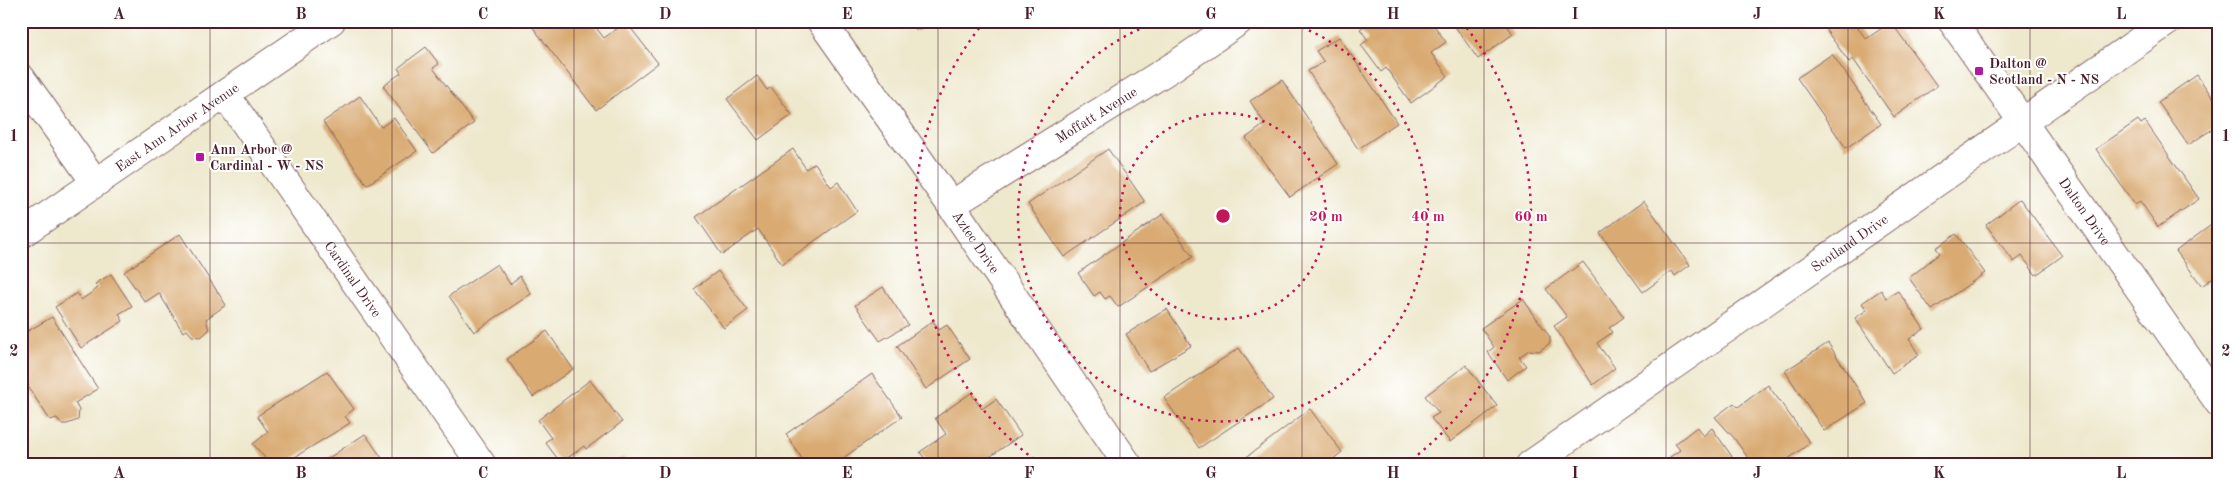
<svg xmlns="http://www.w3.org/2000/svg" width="2240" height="486" font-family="'Old Standard TT',serif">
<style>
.building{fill:#d9aa72}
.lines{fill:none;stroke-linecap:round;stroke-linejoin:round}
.street-casing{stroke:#836564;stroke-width:30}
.secondary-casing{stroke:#836564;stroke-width:30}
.street{stroke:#fff;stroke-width:28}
.secondary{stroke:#fff;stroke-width:28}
.grid{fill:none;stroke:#4a1f2b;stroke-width:1;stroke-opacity:0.55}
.ring{fill:none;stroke:#c2185b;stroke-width:2.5;stroke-dasharray:2.5 5}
.poi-dot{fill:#b5179e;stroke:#fff;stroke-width:2}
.labels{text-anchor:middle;stroke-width:4;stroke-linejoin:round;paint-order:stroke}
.poi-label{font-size:14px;font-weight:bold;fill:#4a1f2b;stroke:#fff;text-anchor:start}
.street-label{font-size:14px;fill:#4a1f2b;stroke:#fff}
.centre{fill:#c2185b;stroke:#fff;stroke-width:2.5}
.ring-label{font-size:15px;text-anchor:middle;font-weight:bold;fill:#c2185b;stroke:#fff;stroke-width:4;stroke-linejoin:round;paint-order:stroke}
.neatline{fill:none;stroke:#4a1f2b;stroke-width:2}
.grid-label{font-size:16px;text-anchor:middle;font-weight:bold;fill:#4a1f2b}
</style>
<rect width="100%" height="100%" fill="#fff"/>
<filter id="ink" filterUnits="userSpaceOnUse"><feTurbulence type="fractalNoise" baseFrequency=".02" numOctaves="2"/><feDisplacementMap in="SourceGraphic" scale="10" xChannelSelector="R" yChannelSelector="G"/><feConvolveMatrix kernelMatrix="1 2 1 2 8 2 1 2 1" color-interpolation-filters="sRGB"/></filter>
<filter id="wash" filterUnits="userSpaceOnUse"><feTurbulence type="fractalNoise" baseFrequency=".0096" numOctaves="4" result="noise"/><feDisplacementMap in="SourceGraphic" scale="20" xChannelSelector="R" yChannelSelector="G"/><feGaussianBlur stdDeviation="1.12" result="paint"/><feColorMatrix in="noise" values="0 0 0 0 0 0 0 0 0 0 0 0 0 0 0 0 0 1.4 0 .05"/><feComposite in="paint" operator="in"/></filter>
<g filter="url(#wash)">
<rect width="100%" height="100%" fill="#eee8cd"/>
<g id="blocks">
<g class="building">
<polygon points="528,21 591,21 604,38 626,22 658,63 596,110"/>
<polygon points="911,21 931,21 917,31"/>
<polygon points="1371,21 1431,21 1446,42 1431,53 1448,76 1411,103 1386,68 1381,72 1361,45 1368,40 1360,29"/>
<polygon points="1451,21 1504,21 1513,34 1478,59"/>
<polygon points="1838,21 1853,21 1866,39 1891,22 1937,86 1894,117 1853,59 1849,62 1826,30"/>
<polygon points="1339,37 1397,123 1358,149 1308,71 1324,62 1316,51"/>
<polygon points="426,47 439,64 433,68 474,123 433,153 383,86 401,73 398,68"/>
<polygon points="1832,54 1881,124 1846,148 1797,78"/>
<polygon points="2197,75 2219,107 2219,125 2188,145 2158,102"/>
<polygon points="757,76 767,90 771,87 792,115 758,140 727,99"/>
<polygon points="1282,80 1338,164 1290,197 1246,138 1265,124 1250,101"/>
<polygon points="360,96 381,127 394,118 417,151 367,185 323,122"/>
<polygon points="2138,120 2141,124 2145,121 2199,199 2158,227 2140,201 2135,205 2096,149"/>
<polygon points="793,149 806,169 815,163 831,187 838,182 857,211 782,264 758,229 722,255 696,217"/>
<polygon points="1108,149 1145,202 1064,257 1028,204"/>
<polygon points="2020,199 2062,256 2036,275 2022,256 2014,262 1986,225"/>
<polygon points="1644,201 1690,265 1675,276 1672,271 1643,292 1600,233"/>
<polygon points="1163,214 1193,257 1118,307 1110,296 1105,299 1100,292 1094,296 1078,273"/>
<polygon points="2218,220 2219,273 2202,286 2176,251"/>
<polygon points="180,234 226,305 206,319 209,330 201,337 192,336 187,330 183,332 159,293 145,302 124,272"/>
<polygon points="1956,234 1985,273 1932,310 1909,278 1940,253 1936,248"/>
<polygon points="1583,262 1624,317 1609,328 1613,332 1597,343 1615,368 1593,385 1554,326 1567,317 1546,289"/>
<polygon points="497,264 510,284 520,276 531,294 474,332 449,296"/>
<polygon points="718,271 748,310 724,328 694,289"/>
<polygon points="111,274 132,306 119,314 123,321 81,348 55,307 77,293 81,300 98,288 95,284"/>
<polygon points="883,287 908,325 880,341 855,305"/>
<polygon points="1881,290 1886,298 1898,291 1924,329 1909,339 1919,355 1892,373 1855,318 1867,310 1862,303"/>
<polygon points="1523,299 1550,337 1550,343 1539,351 1529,350 1519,357 1526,366 1507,380 1488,352 1494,347 1481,328"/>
<polygon points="1167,309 1191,346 1149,371 1126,334"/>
<polygon points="52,317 98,389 75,403 79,410 78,420 67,424 61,424 57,418 50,420 21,376 21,335"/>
<polygon points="933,321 939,330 947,325 970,359 926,389 897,346"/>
<polygon points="547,331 573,369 533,397 507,359"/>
<polygon points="1828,343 1867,403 1824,431 1785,371"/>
<polygon points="1239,348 1273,399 1199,448 1164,398"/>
<polygon points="1466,365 1497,406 1450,442 1431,418 1439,413 1425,396"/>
<polygon points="327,371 354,409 345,416 350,423 282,465 271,465 253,444 268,432 257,416"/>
<polygon points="872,374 902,417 833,465 806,465 786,434"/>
<polygon points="590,380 622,422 586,449 584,446 561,463 545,442 551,438 538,420"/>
<polygon points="1768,385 1810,443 1780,465 1753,465 1734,438 1715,417 1734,403 1738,407"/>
<polygon points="971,393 982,409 996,399 1021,435 978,465 929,465 920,452 946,434 935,418"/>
<polygon points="1310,409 1342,452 1326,465 1236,465"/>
<polygon points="1697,427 1703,436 1712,428 1738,465 1676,465 1670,457 1680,450 1675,444"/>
<polygon points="365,434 387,465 318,465"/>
<polygon points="1035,456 1041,465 1023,465"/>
<polygon points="623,457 628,465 611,465"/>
<polygon points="1049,460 1053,465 1042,465"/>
</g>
</g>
</g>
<g filter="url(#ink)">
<use href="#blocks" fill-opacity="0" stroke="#836564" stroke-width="1"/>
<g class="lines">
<defs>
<g id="street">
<path id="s1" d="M821,21L951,205L1128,465"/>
<path id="s2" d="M1952,21L2219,403"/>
<polyline points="21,78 95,182"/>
<path id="s3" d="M225,94L482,465"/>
<path id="s4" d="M951,205L1174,66L1239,21"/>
<path id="s5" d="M1530,465L2168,21"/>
</g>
<g id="secondary">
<path id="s6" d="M21,234L331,21"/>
</g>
</defs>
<use href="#street" class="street-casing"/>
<use href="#secondary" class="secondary-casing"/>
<use href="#street" class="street"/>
<use href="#secondary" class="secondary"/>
</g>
</g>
<path class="grid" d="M210,21V465M392,21V465M574,21V465M756,21V465M938,21V465M1120,21V465M1302,21V465M1484,21V465M1666,21V465M1848,21V465M2030,21V465M21,243H2219"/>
<g class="ring">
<circle cx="1223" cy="216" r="103"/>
<path d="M1288 22A205 205 0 1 1 1158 22"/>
<path d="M1040 464A308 308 0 0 1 984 22M1462 22A308 308 0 0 1 1406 464"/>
</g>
<g class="poi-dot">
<rect x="1974" y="66" width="10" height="10" rx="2.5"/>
<rect x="195" y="152" width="10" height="10" rx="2.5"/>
</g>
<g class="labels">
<g class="poi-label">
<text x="1989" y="68">Dalton @<tspan x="1989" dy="16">Scotland - N - NS</tspan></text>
<text x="210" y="154">Ann Arbor @<tspan x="210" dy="16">Cardinal - W - NS</tspan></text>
</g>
<g class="street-label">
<text dy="5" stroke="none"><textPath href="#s4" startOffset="171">Moffatt Avenue</textPath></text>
<text dy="5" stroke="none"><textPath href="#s6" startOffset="189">East Ann Arbor Avenue</textPath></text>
<text dy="5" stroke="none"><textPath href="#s2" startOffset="232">Dalton Drive</textPath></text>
<text dy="5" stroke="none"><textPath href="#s1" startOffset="270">Aztec Drive</textPath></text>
<text dy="5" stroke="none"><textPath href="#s5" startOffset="389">Scotland Drive</textPath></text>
<text dy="5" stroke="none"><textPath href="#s3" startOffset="225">Cardinal Drive</textPath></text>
</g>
</g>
<circle cx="1223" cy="216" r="8" class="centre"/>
<g class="ring-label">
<text x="1326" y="221">20 m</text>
<text x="1428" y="221">40 m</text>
<text x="1531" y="221">60 m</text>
</g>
<rect width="2240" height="486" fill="none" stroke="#fff" stroke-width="55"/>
<rect x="28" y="28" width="2184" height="430" class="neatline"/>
<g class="grid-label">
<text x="119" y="19">A</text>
<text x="301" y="19">B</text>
<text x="483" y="19">C</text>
<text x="665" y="19">D</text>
<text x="847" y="19">E</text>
<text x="1029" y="19">F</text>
<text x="1211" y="19">G</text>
<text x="1393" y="19">H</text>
<text x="1575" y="19">I</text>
<text x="1757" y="19">J</text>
<text x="1939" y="19">K</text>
<text x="2121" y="19">L</text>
<text x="14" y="141">1</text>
<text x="2226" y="141">1</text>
<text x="14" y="356">2</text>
<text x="2226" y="356">2</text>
<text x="119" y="478">A</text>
<text x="301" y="478">B</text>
<text x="483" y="478">C</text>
<text x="665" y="478">D</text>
<text x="847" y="478">E</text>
<text x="1029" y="478">F</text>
<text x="1211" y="478">G</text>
<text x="1393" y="478">H</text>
<text x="1575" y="478">I</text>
<text x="1757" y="478">J</text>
<text x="1939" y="478">K</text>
<text x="2121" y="478">L</text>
</g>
</svg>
